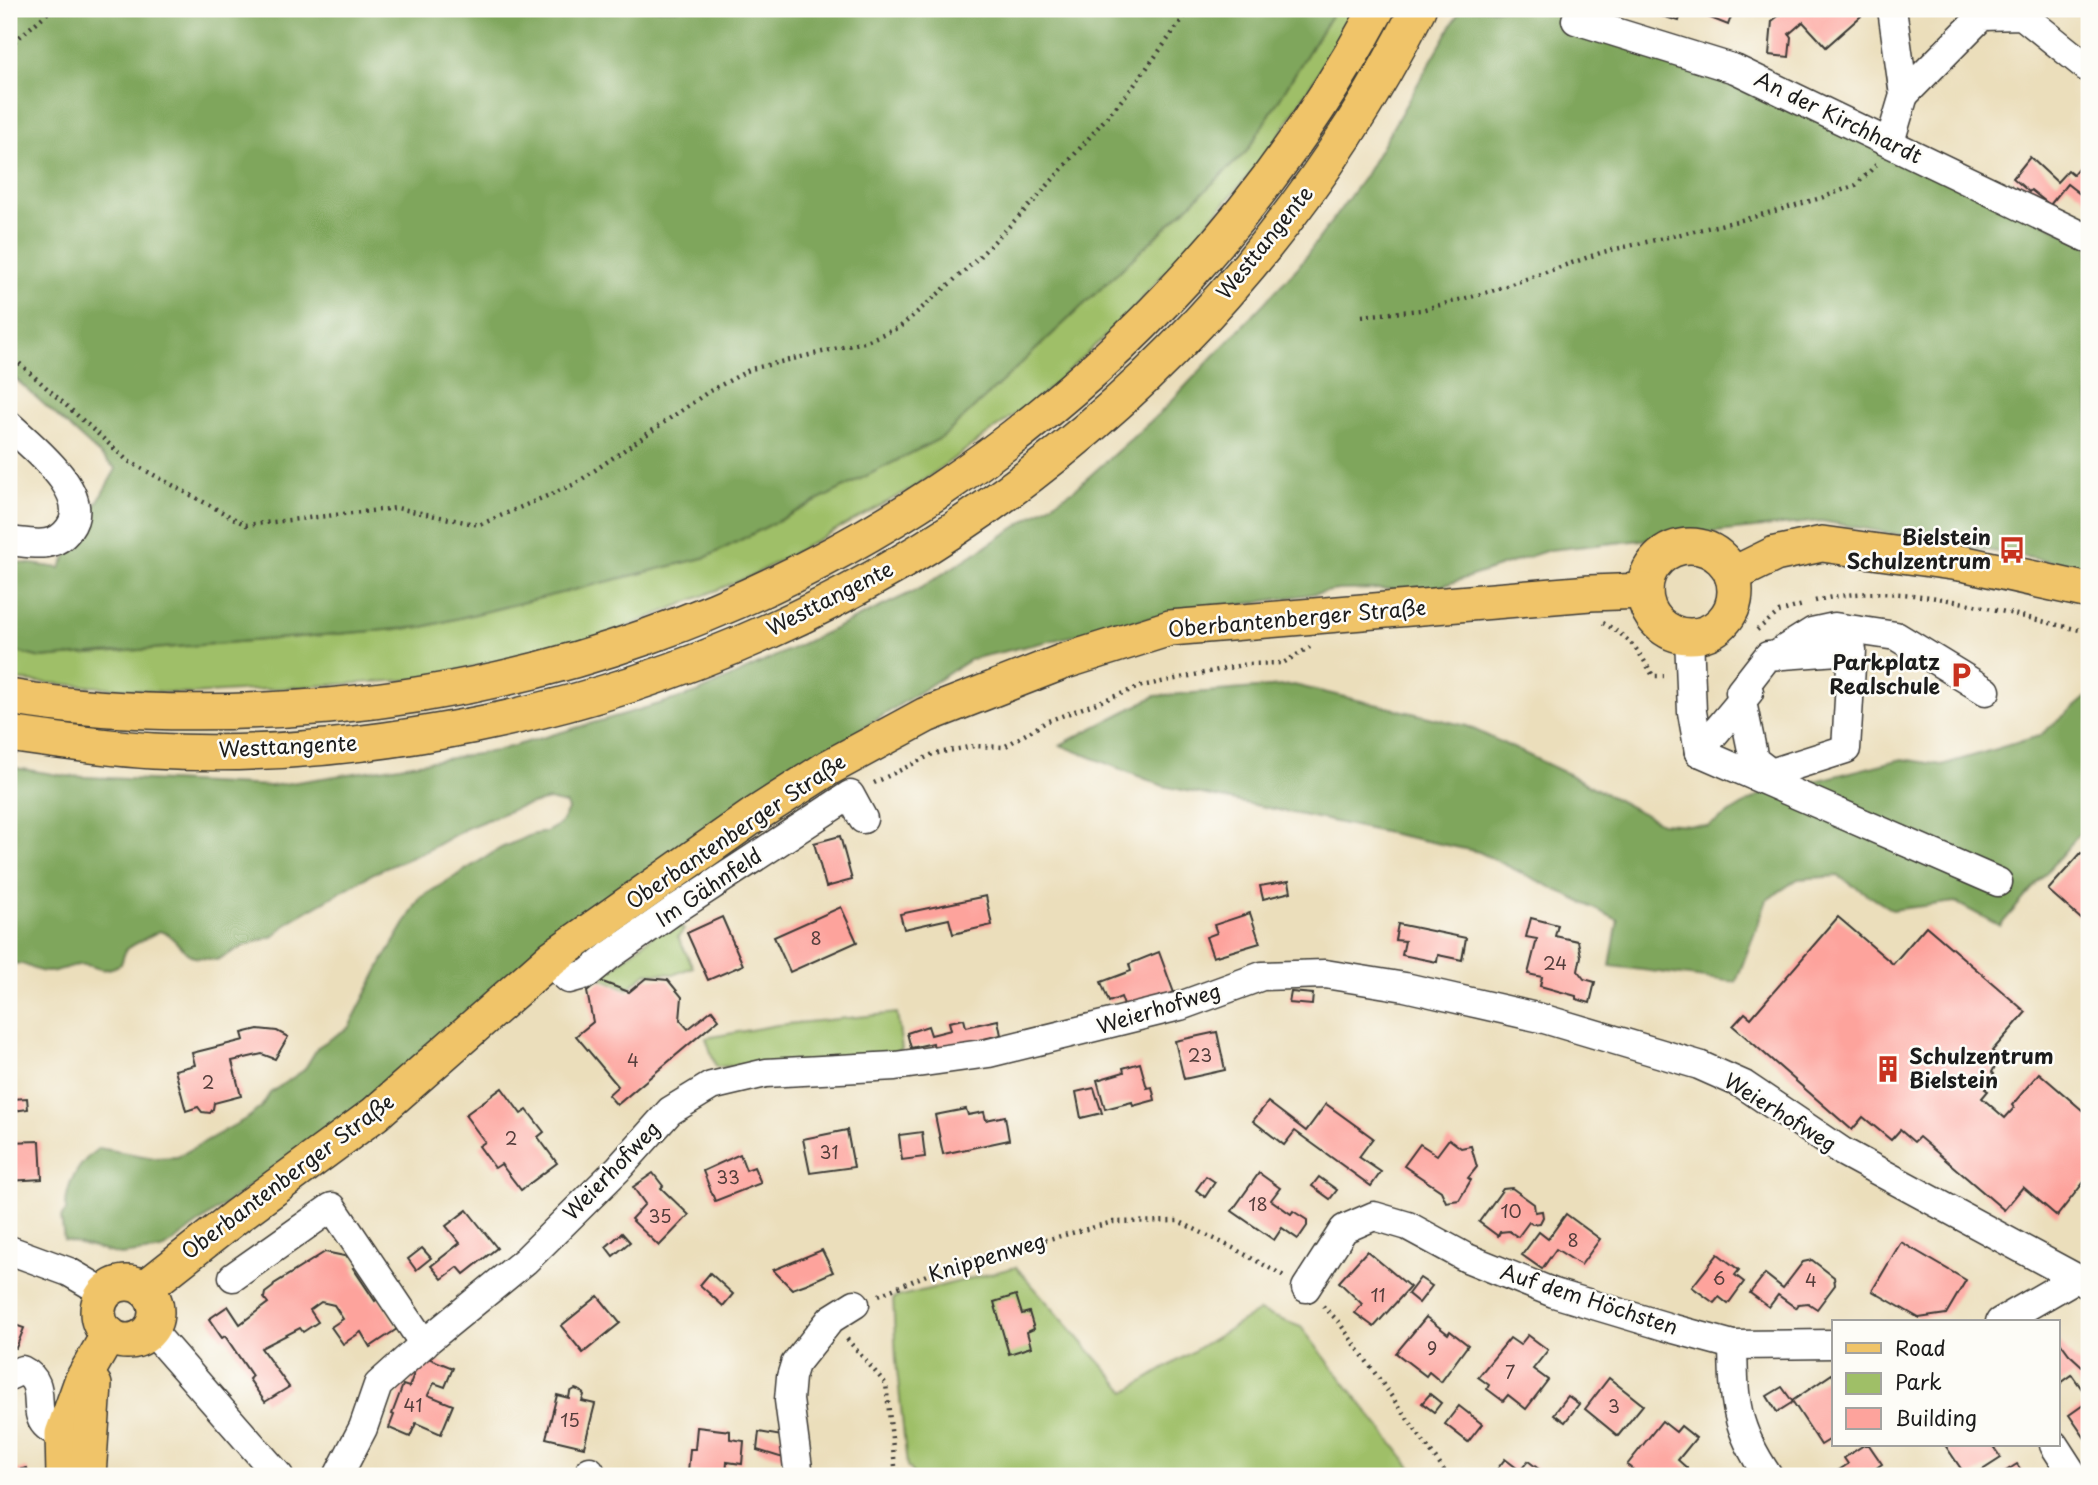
<svg xmlns="http://www.w3.org/2000/svg" width="2098" height="1485" font-family="'Playpen Sans',sans-serif">
<style>
.green{fill:#9fbf67;stroke:#5e6e42;stroke-width:2}
.forest{fill:#7fa65c;stroke:#4e613c;stroke-width:2}
.building{fill:#fda39c}
.lines{fill:none;stroke-linecap:round;stroke-linejoin:round}
.minor-casing{stroke:#3b3934;stroke-width:31}
.major-casing{stroke:#3b3934;stroke-width:38}
.path{stroke:#3b3934;stroke-width:4.5;stroke-dasharray:2 5;stroke-linecap:butt}
.minor{stroke:#fff;stroke-width:28}
.major{stroke:#f0c469;stroke-width:35}
.labels{text-anchor:middle;stroke-width:5;stroke-linejoin:round;paint-order:stroke}
.number-label{font-size:18px;fill:#543e3c}
.street-label{font-size:21px;fill:#1c1c1c;stroke:#fdfcf7}
.poi-label{font-size:21px;font-weight:bold;fill:#1c1c1c;stroke:#fdfcf7;text-anchor:end}
</style>
<rect width="100%" height="100%" fill="#fdfcf7"/>
<filter id="ink" filterUnits="userSpaceOnUse"><feTurbulence type="fractalNoise" baseFrequency=".0143" numOctaves="2"/><feDisplacementMap in="SourceGraphic" scale="14" xChannelSelector="R" yChannelSelector="G"/><feConvolveMatrix kernelMatrix="1 2 1 2 8 2 1 2 1" color-interpolation-filters="sRGB"/></filter>
<filter id="wash" filterUnits="userSpaceOnUse"><feTurbulence type="fractalNoise" baseFrequency=".00686" numOctaves="4" result="noise"/><feDisplacementMap in="SourceGraphic" scale="28" xChannelSelector="R" yChannelSelector="G"/><feGaussianBlur stdDeviation="1.57" result="paint"/><feColorMatrix in="noise" values="0 0 0 0 0 0 0 0 0 0 0 0 0 0 0 0 0 1.4 0 .05"/><feComposite in="paint" operator="in"/></filter>
<g filter="url(#wash)">
<rect width="100%" height="100%" fill="#ebdebb"/>
<g class="green">
<polygon points="1335,9 1359,9 1268,153 1129,314 1043,394 913,488 751,576 597,639 421,679 192,694 9,680 9,650 41,658 423,627 707,557 943,437 1247,151"/>
<polygon points="674,918 684,930 678,937 693,967 675,974 647,973 627,989 601,978"/>
<polygon points="897,1013 902,1049 873,1059 716,1067 706,1038 777,1025"/>
<polygon points="1016,1267 1126,1392 1259,1311 1301,1327 1418,1476 915,1476 907,1466 896,1360 893,1298"/>
</g>
<g class="forest">
<polygon points="9,9 1335,9 1247,151 943,437 707,557 423,627 41,658 9,650 9,561 60,568 116,469 9,373"/>
<path d="M1461,9H1576L1747,77L2089,245V568L1821,521L1549,550L1436,588L1338,590L1147,619L971,659L773,786L398,1078L162,1250L120,1255L64,1240L61,1217L66,1211C65,1185 78,1163 99,1148L154,1158L177,1157L249,1117L261,1107L270,1093L304,1070L318,1047L349,1027L384,959L420,898L501,848L531,835L546,832L560,824L568,810L566,804L549,800L519,807L467,828L426,851L374,873L290,921L274,936L244,946L217,960L194,957L187,953L168,934L159,931L126,949L121,964C95,977 100,963 79,965C68,966 57,972 46,972C31,971 27,961 9,964V767L65,776L271,786L496,751L697,693L919,589L1075,489L1161,412L1298,267L1364,177Z"/>
<polygon points="1294,685 1467,726 1568,774 1661,823 1708,826 1760,795 1902,759 1942,765 2039,736 2089,695 2089,823 2000,926 1955,902 1892,910 1838,876 1798,879 1767,900 1736,982 1610,966 1618,920 1479,852 1163,786 1060,745 1155,696"/>
</g>
<g id="blocks">
<g class="building">
<polygon points="1637,9 1734,9 1728,25 1698,13 1682,10 1679,21"/>
<polygon points="1787,9 1856,9 1861,16 1826,47 1803,22 1789,34 1791,37 1789,57 1769,55 1772,21"/>
<polygon points="2030,157 2057,182 2068,170 2073,174 2084,161 2089,166 2089,201 2067,184 2050,205 2031,190 2029,192 2013,178"/>
<polygon points="840,836 852,880 826,887 814,843"/>
<polygon points="2081,853 2089,861 2089,926 2048,890"/>
<polygon points="1289,881 1291,892 1263,899 1260,886"/>
<polygon points="986,896 992,925 953,934 949,919 904,929 900,914"/>
<polygon points="841,907 857,942 790,972 774,937"/>
<polygon points="1250,913 1260,943 1213,957 1206,937 1217,933 1214,925"/>
<polygon points="722,917 743,965 708,980 687,933"/>
<polygon points="1838,917 1893,964 1926,926 2026,1012 1992,1051 2000,1058 1992,1072 1994,1074 1988,1081 1991,1083 1985,1089 1988,1091 1982,1098 2005,1118 2014,1108 2012,1105 2039,1073 2089,1116 2089,1186 2084,1182 2057,1216 2023,1187 2004,1210 1919,1137 1914,1142 1900,1130 1891,1140 1863,1117 1852,1130 1733,1026 1745,1013 1751,1018"/>
<polygon points="1531,918 1558,925 1555,936 1578,941 1581,956 1578,971 1584,979 1595,982 1590,1003 1576,999 1576,996 1540,986 1542,977 1528,974 1537,939 1526,937"/>
<polygon points="1398,924 1466,938 1462,960 1438,955 1437,962 1402,955 1405,941 1395,940"/>
<polygon points="1159,952 1174,993 1126,1011 1121,997 1109,1002 1101,982 1131,971 1129,964"/>
<polygon points="646,978 668,980 682,997 680,1020 688,1029 712,1010 719,1019 617,1105 608,1095 618,1086 576,1036 593,1022 587,992 600,981 629,992"/>
<polygon points="1291,992 1313,994 1312,1005 1289,1003"/>
<polygon points="964,1019 966,1027 998,1020 1001,1035 934,1050 933,1043 911,1048 907,1033 928,1026 931,1035 951,1030 949,1022"/>
<polygon points="258,1029 277,1031 288,1037 275,1059 262,1054 232,1061 241,1096 214,1103 213,1109 210,1113 202,1112 198,1107 186,1111 175,1070 195,1065 192,1053 244,1040 242,1033"/>
<polygon points="1217,1032 1225,1070 1184,1079 1175,1041"/>
<polygon points="1140,1063 1147,1088 1152,1087 1155,1100 1133,1106 1132,1102 1105,1109 1097,1080 1124,1072 1123,1068"/>
<polygon points="502,1088 521,1114 527,1110 544,1132 538,1137 557,1163 521,1190 501,1164 495,1168 479,1146 485,1142 465,1115"/>
<polygon points="1094,1088 1102,1113 1081,1118 1076,1092"/>
<polygon points="27,1098 28,1109 13,1111 12,1099"/>
<polygon points="1268,1102 1306,1131 1326,1104 1373,1138 1359,1157 1381,1172 1371,1186 1295,1131 1284,1145 1253,1121"/>
<polygon points="966,1109 968,1115 984,1112 986,1120 1005,1116 1009,1140 943,1154 935,1115"/>
<polygon points="847,1130 854,1167 810,1173 803,1139"/>
<polygon points="922,1132 925,1157 902,1160 899,1135"/>
<polygon points="1449,1139 1461,1148 1471,1146 1477,1167 1468,1178 1471,1180 1459,1200 1446,1202 1441,1191 1404,1166 1420,1144 1437,1155"/>
<polygon points="40,1141 42,1179 9,1181 9,1142"/>
<polygon points="740,1154 746,1170 754,1167 761,1183 715,1201 703,1171"/>
<polygon points="653,1173 663,1186 661,1188 689,1215 659,1246 631,1219 645,1204 633,1187"/>
<polygon points="1259,1173 1280,1188 1271,1200 1291,1214 1293,1211 1307,1220 1307,1226 1298,1239 1282,1228 1274,1240 1232,1211"/>
<polygon points="1206,1176 1215,1182 1205,1197 1196,1190"/>
<polygon points="1319,1177 1337,1190 1330,1199 1312,1186"/>
<polygon points="1512,1188 1534,1204 1535,1212 1542,1211 1543,1217 1540,1223 1532,1224 1529,1222 1518,1237 1509,1231 1500,1232 1498,1236 1479,1222 1503,1189"/>
<polygon points="467,1210 497,1248 464,1274 458,1267 442,1279 431,1266 460,1243 446,1226"/>
<polygon points="1566,1214 1600,1239 1581,1265 1556,1249 1542,1269 1522,1255 1539,1232 1548,1239"/>
<polygon points="622,1233 630,1242 613,1256 606,1247"/>
<polygon points="1901,1242 1966,1280 1946,1314 1919,1318 1872,1291"/>
<polygon points="422,1248 431,1258 416,1270 408,1259"/>
<polygon points="822,1250 833,1272 806,1284 792,1289 773,1270"/>
<polygon points="1367,1251 1410,1287 1374,1327 1355,1313 1362,1304 1339,1282"/>
<polygon points="325,1252 349,1257 356,1267 353,1268 375,1301 379,1298 397,1329 370,1347 361,1332 343,1344 331,1327 343,1319 334,1305 321,1302 310,1310 318,1322 303,1332 300,1328 261,1348 289,1387 265,1402 249,1379 252,1376 225,1336 222,1338 209,1319 228,1306 240,1324 268,1303 264,1298 265,1293 273,1287 274,1284"/>
<polygon points="1718,1254 1739,1270 1735,1275 1744,1282 1728,1304 1719,1297 1714,1303 1692,1287"/>
<polygon points="1812,1260 1834,1277 1835,1285 1817,1309 1808,1303 1799,1304 1796,1308 1778,1295 1769,1307 1750,1293 1765,1274 1783,1288 1803,1262"/>
<polygon points="710,1273 733,1294 723,1306 700,1285"/>
<polygon points="1420,1278 1432,1286 1419,1303 1408,1294"/>
<polygon points="1016,1295 1022,1314 1029,1312 1034,1329 1027,1332 1031,1347 1009,1354 994,1302"/>
<polygon points="598,1296 620,1323 583,1353 561,1326"/>
<polygon points="1426,1317 1448,1334 1450,1331 1468,1345 1441,1382 1429,1372 1426,1376 1396,1353"/>
<polygon points="9,1323 24,1328 16,1348 9,1345"/>
<polygon points="1528,1335 1548,1350 1533,1369 1548,1380 1526,1409 1508,1395 1503,1401 1487,1389 1489,1385 1478,1377 1510,1338 1520,1345"/>
<polygon points="2058,1339 2069,1354 2082,1366 2089,1362 2089,1399 2072,1375 2058,1385"/>
<polygon points="428,1358 453,1368 445,1387 434,1383 428,1395 453,1405 441,1434 416,1423 410,1437 389,1428 394,1415 392,1414 403,1385 409,1387 416,1368"/>
<polygon points="1832,1374 1834,1377 1834,1437 1821,1445 1793,1402 1777,1412 1767,1396 1782,1387 1792,1401"/>
<polygon points="1609,1378 1643,1405 1618,1436 1585,1409"/>
<polygon points="575,1389 581,1391 584,1395 582,1401 595,1404 584,1447 546,1438 557,1395 569,1398 570,1392"/>
<polygon points="1430,1394 1441,1403 1434,1412 1422,1403"/>
<polygon points="1568,1396 1579,1404 1565,1422 1554,1414"/>
<polygon points="2089,1401 2089,1444 2069,1415"/>
<polygon points="1459,1406 1482,1424 1468,1442 1445,1424"/>
<polygon points="1662,1421 1676,1432 1681,1426 1696,1438 1678,1460 1688,1469 1683,1476 1641,1476 1627,1465"/>
<polygon points="697,1427 730,1431 730,1439 744,1441 742,1464 727,1462 726,1476 710,1476 710,1474 688,1472 690,1449 695,1449"/>
<polygon points="759,1432 782,1436 783,1458 757,1450"/>
<polygon points="1864,1445 1869,1445 1882,1464 1865,1476 1830,1476 1848,1464 1844,1458"/>
<polygon points="1945,1445 1992,1445 2001,1458 1973,1476 1966,1476"/>
<polygon points="1505,1459 1518,1469 1513,1476 1492,1476"/>
<polygon points="1528,1461 1548,1476 1516,1476"/>
<polygon points="2017,1464 2023,1473 2019,1476 1998,1476"/>
<polygon points="27,1468 29,1476 9,1476 9,1472"/>
</g>
</g>
</g>
<g filter="url(#ink)">
<use href="#blocks" fill-opacity="0" stroke="#3b3934" stroke-width="2"/>
<g class="lines">
<defs>
<g id="minor">
<polyline points="1576,20 1735,69 2089,239"/>
<polyline points="1904,95 1982,16 2022,15 2089,69"/>
<polyline points="1890,142 1904,95 1892,9"/>
<path d="M9,425C32,447 95,494 69,529C54,550 31,543 9,541"/>
<polyline points="1689,636 1692,712 1699,752"/>
<polygon points="1852,650 1846,749 1771,773 1754,760 1740,692 1768,656"/>
<polyline points="1777,654 1812,632 1835,627 1896,636 1986,691"/>
<polyline points="1699,752 1749,692"/>
<polyline points="1699,752 1998,882"/>
<polyline points="553,957 562,973 569,979 587,974 609,956 676,909 850,795 863,819"/>
<polyline points="9,1250 69,1272 105,1293"/>
<polyline points="233,1277 332,1207 424,1344"/>
<polyline points="1306,1288 1344,1229 1374,1216 1408,1226 1467,1258 1554,1293 1674,1329 1733,1345 1834,1344"/>
<polyline points="2000,1322 2076,1278"/>
<polyline points="150,1329 279,1476"/>
<path d="M1733,1345C1734,1403 1735,1427 1768,1476"/>
<path d="M9,1376L22,1370C56,1387 19,1422 63,1434"/>
<polyline points="2054,1445 2074,1476"/>
<polyline points="590,1471 592,1476"/>
<polyline points="338,1476 363,1428 378,1385 427,1341 525,1261 618,1169 670,1111 711,1086 766,1073 895,1066 989,1053 1180,1006 1262,976 1325,974 1405,987 1541,1018 1699,1065 1744,1085 1843,1152 2089,1285"/>
<polyline points="799,1476 789,1400 791,1377 795,1364 831,1319 855,1304"/>
</g>
<g id="major">
<circle cx="1690" cy="591" r="45"/>
<polyline points="1732,575 1775,554 1822,544 1966,564 2089,591"/>
<path d="M9,697C113,715 222,715 328,706C774,666 1164,402 1377,9"/>
<path d="M9,734C57,741 104,748 153,751C260,757 369,746 475,725C883,645 1230,380 1418,9"/>
<circle cx="127" cy="1312" r="29"/>
<polyline points="144,1289 238,1215 375,1114 553,957 753,816 828,768 926,715 1062,662 1170,628 1590,593 1645,591"/>
<polyline points="64,1476 63,1434 82,1381 109,1334"/>
<polyline points="88,1476 94,1385"/>
</g>
</defs>
<use href="#minor" class="minor-casing"/>
<use href="#major" class="major-casing"/>
<g class="path">
<polyline points="9,46 52,9"/>
<polyline points="1362,316 1421,310 1489,292 1603,252 1746,219 1821,198 1856,185 1877,164"/>
<polyline points="9,354 128,461 246,525 397,508 479,525 575,484 708,392 751,369 864,342 900,327 969,267 1036,199 1132,88 1190,9"/>
<path d="M1815,601C1904,577 2002,614 2089,632"/>
<path d="M1603,623C1629,637 1639,650 1653,676H1664"/>
<polyline points="1757,630 1779,612 1803,605"/>
<polyline points="874,783 933,754 974,746 1004,747 1048,721 1142,686 1247,664 1283,663 1310,647"/>
<polyline points="879,1295 948,1266 1113,1222 1178,1221 1233,1248 1286,1277"/>
<polyline points="1323,1306 1338,1321 1448,1476"/>
<polyline points="847,1339 886,1384 895,1466 903,1476"/>
</g>
<use href="#minor" class="minor"/>
<use href="#major" class="major"/>
</g>
</g>
<defs>
<symbol id="bus-bare" viewBox="-9 -9 18 18"><path d="M-5-6H5V4H4V6H2V4H-2V6H-4V4H-5ZM-3.5-4V0h7V-4ZM-3.5 1.2v1.5H-2V1.2ZM2 1.2v1.5H3.5V1.2Z" fill="#c8321e" stroke="#fdfcf7" stroke-width="2.5" paint-order="stroke"/></symbol>
<symbol id="parking-bare" viewBox="-9 -9 18 18"><path d="M-3.5-5.5H1a3.5 3.5 0 0 1 0 7H-1V5.5H-3.5ZM-1-3.4V-.6H.8a1.4 1.4 0 0 0 0-2.8Z" fill="#c8321e" stroke="#fdfcf7" stroke-width="2.5" paint-order="stroke"/></symbol>
<symbol id="building-bare" viewBox="-9 -9 18 18"><path d="M-4-6H4V6H1V3H-1V6H-4ZM-2.5-4.3h1.7v1.8h-1.7ZM.8-4.3h1.7v1.8H.8ZM-2.5-1h1.7V.8h-1.7ZM.8-1h1.7V.8H.8Z" fill="#c8321e" stroke="#fdfcf7" stroke-width="2.5" paint-order="stroke"/></symbol>
</defs>
<g fill-rule="evenodd">
<use href="#bus-bare" x="1993" y="531" width="38" height="38"/>
<use href="#parking-bare" x="1942" y="656" width="38" height="38"/>
<use href="#building-bare" x="1869" y="1050" width="38" height="38"/>
</g>
<g class="labels">
<g class="number-label">
<text x="816" y="945">8</text>
<text x="1555" y="970">24</text>
<text x="1200" y="1062">23</text>
<text x="633" y="1067">4</text>
<text x="208" y="1089">2</text>
<text x="511" y="1145">2</text>
<text x="829" y="1159">31</text>
<text x="728" y="1184">33</text>
<text x="1258" y="1211">18</text>
<text x="1511" y="1218">10</text>
<text x="660" y="1223">35</text>
<text x="1573" y="1247">8</text>
<text x="1719" y="1285">6</text>
<text x="1811" y="1287">4</text>
<text x="1378" y="1302">11</text>
<text x="1432" y="1355">9</text>
<text x="1510" y="1379">7</text>
<text x="413" y="1412">41</text>
<text x="1614" y="1413">3</text>
<text x="570" y="1427">15</text>
</g>
<g class="street-label">
<text transform="translate(1838 118) rotate(26)" y="7">An der Kirchhardt</text>
<text transform="translate(1265 243) rotate(-51)" y="7">Westtangente</text>
<text transform="translate(830 599) rotate(-27)" y="7">Westtangente</text>
<text transform="translate(1297 619) rotate(-5)" y="7">Oberbantenberger Straße</text>
<text transform="translate(288 747) rotate(-3)" y="7">Westtangente</text>
<text transform="translate(736 832) rotate(-34)" y="7">Oberbantenberger Straße</text>
<text transform="translate(709 888) rotate(-34)" y="7">Im Gähnfeld</text>
<text transform="translate(1159 1009) rotate(-17)" y="7">Weierhofweg</text>
<text transform="translate(1780 1113) rotate(32)" y="7">Weierhofweg</text>
<text transform="translate(612 1171) rotate(-46)" y="7">Weierhofweg</text>
<text transform="translate(288 1177) rotate(-37)" y="7">Oberbantenberger Straße</text>
<text transform="translate(987 1258) rotate(-17)" y="7">Knippenweg</text>
<text transform="translate(1589 1300) rotate(18)" y="7">Auf dem Höchsten</text>
</g>
<g class="poi-label">
<text x="1991" y="545">Bielstein<tspan x="1991" dy="24">Schulzentrum</tspan></text>
<text x="1940" y="670">Parkplatz<tspan x="1940" dy="24">Realschule</tspan></text>
<text x="1909" y="1064" text-anchor="start">Schulzentrum<tspan x="1909" dy="24">Bielstein</tspan></text>
</g>
</g>
<rect width="2098" height="1485" fill="none" stroke="#fdfcf7" stroke-width="35"/>
<rect x="1832" y="1320" width="228" height="126" fill="#fdfcf7" stroke="#a3a29f" stroke-width="2"/>
<rect x="1846" y="1343" width="35" height="10" fill="#f0c469" stroke="#a3a29f" stroke-width="2"/>
<text x="1895" y="1356" font-size="21" fill="#1c1c1c">Road</text>
<rect x="1846" y="1373" width="35" height="21" fill="#9fbf67" stroke="#a3a29f" stroke-width="2"/>
<text x="1895" y="1390" font-size="21" fill="#1c1c1c">Park</text>
<rect x="1846" y="1408" width="35" height="21" fill="#fda39c" stroke="#a3a29f" stroke-width="2"/>
<text x="1895" y="1426" font-size="21" fill="#1c1c1c">Building</text>
</svg>
